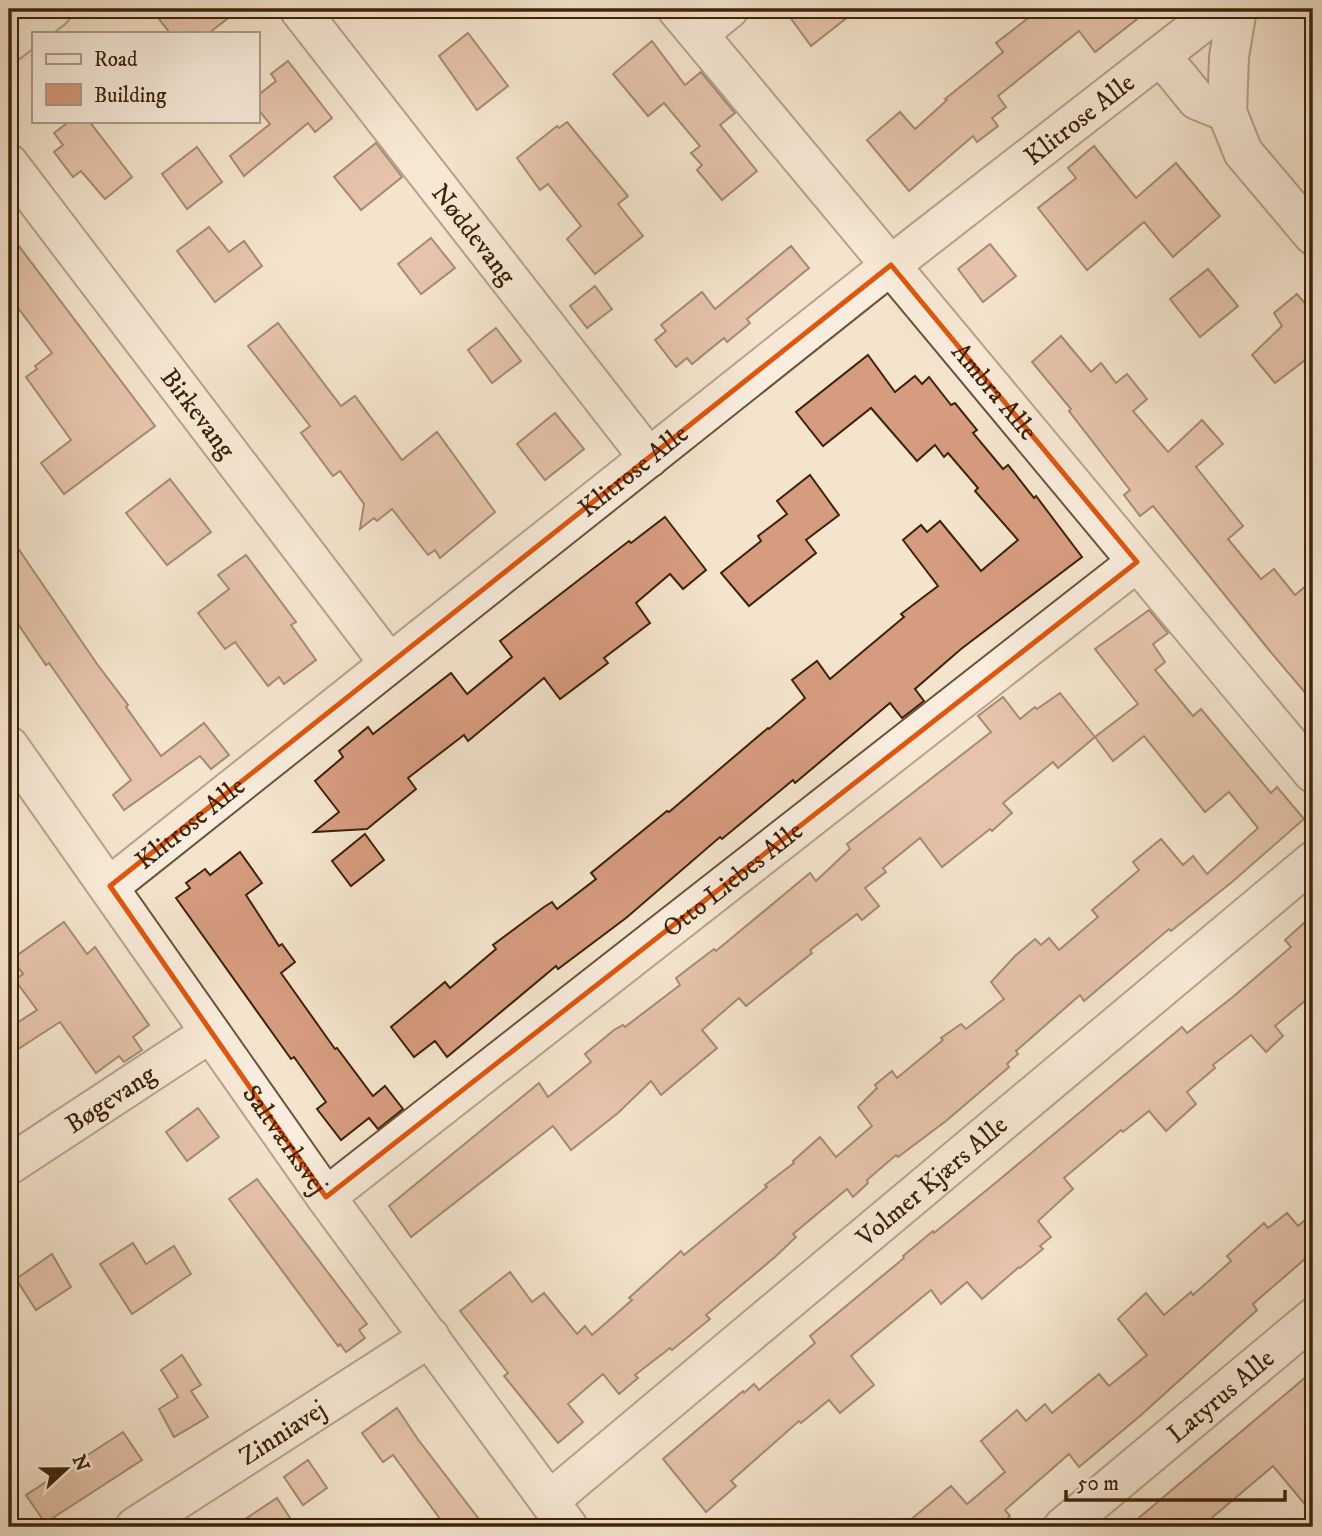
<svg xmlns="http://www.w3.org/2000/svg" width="1322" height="1536" font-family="'IM FELL DW Pica',serif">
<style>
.building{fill:#d69c7f;stroke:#3e2307;stroke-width:2}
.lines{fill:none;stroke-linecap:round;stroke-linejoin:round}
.minor-casing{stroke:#6c5338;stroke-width:42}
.minor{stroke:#f8edde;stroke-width:38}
.marked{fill:none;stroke:#e0560c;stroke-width:5;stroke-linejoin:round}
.labels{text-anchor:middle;stroke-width:7;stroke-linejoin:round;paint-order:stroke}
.street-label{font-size:26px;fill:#3e2307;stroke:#f8edde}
</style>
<rect width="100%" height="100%" fill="#f4e4cd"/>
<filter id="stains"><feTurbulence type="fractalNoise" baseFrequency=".00286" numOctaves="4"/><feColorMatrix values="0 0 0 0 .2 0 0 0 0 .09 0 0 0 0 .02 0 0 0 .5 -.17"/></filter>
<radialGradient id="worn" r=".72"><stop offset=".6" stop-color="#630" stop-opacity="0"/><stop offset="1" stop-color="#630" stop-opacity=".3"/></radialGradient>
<g class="building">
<polygon points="151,9 240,9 209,33 170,33"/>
<polygon points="784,9 858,9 811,46"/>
<polygon points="1040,9 1150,9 1095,52 1079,31 998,96 1006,107 992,118 998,126 977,142 973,136 909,191 867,140 900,112 915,129 947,100 945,99 1003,52 996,43"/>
<polygon points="468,33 508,86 477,110 439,56"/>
<polygon points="652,41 685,85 701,72 735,113 720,125 757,171 722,200 697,170 702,165 691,153 700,146 664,103 648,116 613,74"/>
<polygon points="288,61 332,118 315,132 308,123 244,176 230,156 270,124 257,108 257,96 276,81 271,74"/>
<polygon points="70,121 89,121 132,177 105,199 81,171 73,177 54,152 63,145 54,133"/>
<polygon points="567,122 628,196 618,204 643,236 595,274 567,239 581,226 548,184 540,190 517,158 557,126 559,128"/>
<polygon points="376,143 402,177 361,210 334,177"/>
<polygon points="1094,146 1136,198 1176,163 1220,216 1173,257 1144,222 1087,270 1038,208 1076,178 1068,168"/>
<polygon points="197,147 222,182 187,209 162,174"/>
<polygon points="209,227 229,252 244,241 262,266 215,302 177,251"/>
<polygon points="9,233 155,426 64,494 41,463 71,440 26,377 37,369 35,366 52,353 9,296"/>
<polygon points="431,238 455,268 421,294 398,264"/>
<polygon points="990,244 1016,276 983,302 958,269"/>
<polygon points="791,246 809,268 747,319 750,323 727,342 724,338 692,364 687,358 676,367 655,340 666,331 661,325 702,292 715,309"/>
<polygon points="1208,269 1238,306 1200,337 1170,299"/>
<polygon points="595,286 612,309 587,328 570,306"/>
<polygon points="1297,294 1313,313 1313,354 1275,383 1252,355 1282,326 1274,313"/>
<polygon points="278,323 341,406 355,396 402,460 437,432 495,512 440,558 435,550 428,555 392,509 377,521 374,518 360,529 364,504 340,471 333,476 301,433 310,426 248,346"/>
<polygon points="496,328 521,361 492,383 468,350"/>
<polygon points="1061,336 1091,372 1101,363 1116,383 1127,374 1147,399 1133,411 1168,452 1202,420 1223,444 1196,467 1243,526 1228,539 1261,579 1274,569 1295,595 1313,580 1313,702 1269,650 1153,506 1140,516 1124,495 1130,490 1069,411 1071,409 1032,362"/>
<polygon points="868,355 895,392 915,376 922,384 929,377 951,405 955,403 977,430 973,433 1003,469 1008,465 1034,498 1036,496 1082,557 961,649 915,689 924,701 902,718 890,703 795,783 793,780 722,839 720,837 626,918 558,969 556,966 447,1057 435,1041 414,1057 391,1027 445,982 450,988 496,949 493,945 544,907 552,902 557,909 596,879 591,873 667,811 669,812 768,728 769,729 805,698 792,680 817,661 830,679 904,617 901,614 938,586 903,540 921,525 927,532 940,521 981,571 1018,540 975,491 978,488 948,453 944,457 935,445 917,461 871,408 823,446 796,412"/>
<polygon points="555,413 584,449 545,480 517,444"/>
<polygon points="810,475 839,515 806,540 816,553 749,606 721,573 761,541 758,536 787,514 777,501"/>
<polygon points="170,479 211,532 167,565 126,513"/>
<polygon points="665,517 706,570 683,589 670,574 636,603 650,623 604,658 608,663 560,699 544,678 468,741 464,735 408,778 416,789 367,829 314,832 339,812 315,781 343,757 339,751 368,727 373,734 451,673 467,694 512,657 500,641 629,541 631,543"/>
<polygon points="9,535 97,664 128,705 126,707 161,756 204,723 229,755 211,769 200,756 124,810 113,795 131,780 49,663 46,665 9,611"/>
<polygon points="246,555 296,622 291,625 316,660 284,684 279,677 268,686 235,642 225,649 198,613 229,589 218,575"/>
<polygon points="1149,610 1168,633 1153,644 1165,662 1155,670 1193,716 1201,709 1271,793 1277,787 1304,819 1232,882 1171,931 1169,929 1084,1001 1080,995 1016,1051 1018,1054 1007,1064 1009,1067 946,1121 898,1157 896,1155 867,1180 868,1183 853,1197 847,1189 793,1234 796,1237 775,1257 706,1315 710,1319 672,1350 670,1348 635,1375 638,1378 619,1394 603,1374 568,1404 583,1422 558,1443 504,1376 508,1373 460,1311 510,1272 532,1302 544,1293 577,1334 585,1326 592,1335 632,1300 629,1298 681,1251 684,1255 767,1187 765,1185 794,1163 793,1161 820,1137 836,1157 872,1126 858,1107 877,1088 875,1085 892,1071 897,1078 943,1040 941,1038 961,1024 966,1029 1004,999 991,982 1015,956 1035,939 1041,945 1049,938 1059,950 1098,917 1092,910 1139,870 1133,862 1161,839 1183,865 1193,856 1207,874 1258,828 1229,792 1205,812 1144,736 1113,761 1095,737 1138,704 1095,649"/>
<polygon points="1060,693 1095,737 1058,768 1053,762 1003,803 1012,813 992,831 990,829 942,867 920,838 883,868 886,872 865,888 879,906 862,920 857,914 810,950 812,953 746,1006 739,998 702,1030 717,1048 661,1095 651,1081 618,1113 571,1150 553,1126 411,1237 389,1206 539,1083 548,1097 591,1062 585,1054 614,1030 623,1025 625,1027 680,985 676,978 714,949 716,951 810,873 816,881 850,849 847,844 991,732 978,716 1003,697 1020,719 1035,707 1037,709"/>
<polygon points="365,834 384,860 351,886 332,861"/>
<polygon points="240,852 262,883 246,895 279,946 282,944 295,962 281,973 335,1049 337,1048 373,1096 385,1086 403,1109 378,1129 369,1118 341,1140 317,1109 326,1102 294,1057 291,1059 176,898 190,888 186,883 205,869 210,875"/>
<polygon points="1313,915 1313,994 1275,1026 1283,1036 1266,1052 1251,1035 1213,1065 1215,1068 1187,1092 1196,1104 1166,1131 1149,1111 1123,1132 1121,1130 1064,1178 1073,1189 1038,1221 1051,1237 1040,1246 1043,1249 1020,1268 1019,1267 982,1299 967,1282 941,1304 931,1290 851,1356 874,1385 840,1413 829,1400 801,1423 799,1421 731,1481 736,1486 706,1512 663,1459 743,1391 744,1393 754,1384 759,1390 815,1343 810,1336 904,1258 903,1256 933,1231 934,1233 999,1180 1182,1027 1187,1033 1234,996 1291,947 1285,940"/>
<polygon points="64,922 87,954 95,947 149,1025 133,1037 142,1050 124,1062 119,1056 96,1073 60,1022 9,1055 9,1028 37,1010 15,980 23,974 12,959"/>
<polygon points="198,1108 219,1137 187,1161 166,1132"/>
<polygon points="257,1179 367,1324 359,1330 365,1338 346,1352 340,1344 338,1346 229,1199"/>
<polygon points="1287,1213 1298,1226 1313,1213 1313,1252 1253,1304 1257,1310 1140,1416 1079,1467 1069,1454 1005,1510 1010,1516 998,1527 902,1527 951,1486 967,1504 1005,1472 981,1441 1017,1410 1026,1421 1045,1404 1052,1413 1099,1374 1109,1386 1147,1355 1118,1319 1146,1293 1164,1315 1191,1292 1193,1295 1231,1261 1227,1256 1264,1223 1268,1228"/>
<polygon points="133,1243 146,1264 174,1246 191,1274 132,1314 100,1264"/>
<polygon points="52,1254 71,1287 36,1310 16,1279"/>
<polygon points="182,1355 201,1385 191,1391 208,1417 174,1437 159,1409 178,1397 161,1370"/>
<polygon points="1313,1371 1313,1514 1273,1466 1201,1527 1128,1527"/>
<polygon points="397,1408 417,1438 485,1527 446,1527 393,1455 383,1462 362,1433"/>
<polygon points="123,1432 142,1460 45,1523 26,1495"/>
<polygon points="308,1460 327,1488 303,1505 284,1477"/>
<polygon points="277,1498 296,1527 233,1527"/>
</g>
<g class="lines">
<defs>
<g id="minor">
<path id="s1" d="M299,9L649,458"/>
<path id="s2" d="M677,9L1313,773"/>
<polyline points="1237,9 1229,57 1227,112 1243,152 1313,235"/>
<polyline points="698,34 729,9"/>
<polyline points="9,42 52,9"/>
<polyline points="1161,56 1197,100 1227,112"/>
<path id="s3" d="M9,164L389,663"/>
<path id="s4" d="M9,746L326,1197L568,1527"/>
<path id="s5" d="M110,886L891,265L1220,9"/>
<path id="s6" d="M9,1165L210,1033"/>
<path id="s7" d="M326,1197L1137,562"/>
<path id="s8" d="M549,1501L1313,861"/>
<path id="s9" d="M135,1527L430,1337"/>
<path id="s10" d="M1063,1527L1313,1318"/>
</g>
</defs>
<use href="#minor" class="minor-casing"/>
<use href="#minor" class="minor"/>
</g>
<path d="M0 0H1322V1536H0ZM891,265L1137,562L326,1197L110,886Z" fill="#f4e4cd" fill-opacity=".55" fill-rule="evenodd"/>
<path class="marked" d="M891,265L1137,562L326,1197L110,886Z"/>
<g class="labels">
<g class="street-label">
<text dy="9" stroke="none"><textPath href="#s5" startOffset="1236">Klitrose Alle</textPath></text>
<text dy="9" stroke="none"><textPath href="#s1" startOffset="285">Nøddevang</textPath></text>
<text dy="9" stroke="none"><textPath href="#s2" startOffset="497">Ambra Alle</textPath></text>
<text dy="9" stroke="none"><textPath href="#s3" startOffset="313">Birkevang</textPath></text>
<text dy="9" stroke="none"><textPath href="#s5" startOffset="668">Klitrose Alle</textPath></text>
<text dy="9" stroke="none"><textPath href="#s5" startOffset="102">Klitrose Alle</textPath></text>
<text dy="9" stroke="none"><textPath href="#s7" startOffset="516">Otto Liebes Alle</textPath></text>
<text dy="9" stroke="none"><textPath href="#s6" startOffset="121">Bøgevang</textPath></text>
<text dy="9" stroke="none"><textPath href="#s4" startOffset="481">Saltværksvej</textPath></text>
<text dy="9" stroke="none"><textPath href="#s8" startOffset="499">Volmer Kjærs Alle</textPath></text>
<text dy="9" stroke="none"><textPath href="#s10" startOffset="205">Latyrus Alle</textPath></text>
<text dy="9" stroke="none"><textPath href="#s9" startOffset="175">Zinniavej</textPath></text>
</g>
</g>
<rect width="1322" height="1536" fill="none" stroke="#f4e4cd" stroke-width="35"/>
<rect x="10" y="10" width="1301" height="1515" fill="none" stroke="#3e2307" stroke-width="3.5"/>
<rect x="18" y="18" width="1287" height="1501" fill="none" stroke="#3e2307" stroke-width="2"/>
<rect x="32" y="32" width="228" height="91" fill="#f8edde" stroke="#ae9c88" stroke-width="2"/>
<rect x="46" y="54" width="35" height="10" fill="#f8edde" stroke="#ae9c88" stroke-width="2"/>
<text x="94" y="66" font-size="21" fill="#3e2307">Road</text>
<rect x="46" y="84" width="35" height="21" fill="#d69c7f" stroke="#ae9c88" stroke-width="2"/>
<text x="94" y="102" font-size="21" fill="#3e2307">Building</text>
<g transform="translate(66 1469) rotate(68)" stroke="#f8edde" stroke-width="5" paint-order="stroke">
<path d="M0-5L12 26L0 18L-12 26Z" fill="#3e2307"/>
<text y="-10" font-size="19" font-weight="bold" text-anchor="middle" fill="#3e2307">N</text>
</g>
<path d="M1066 1490v10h219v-10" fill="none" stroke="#3e2307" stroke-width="3.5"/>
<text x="1077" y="1490" font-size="21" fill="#3e2307" stroke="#f8edde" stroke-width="5" paint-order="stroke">50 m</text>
<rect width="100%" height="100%" filter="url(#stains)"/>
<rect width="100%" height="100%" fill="url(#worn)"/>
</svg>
